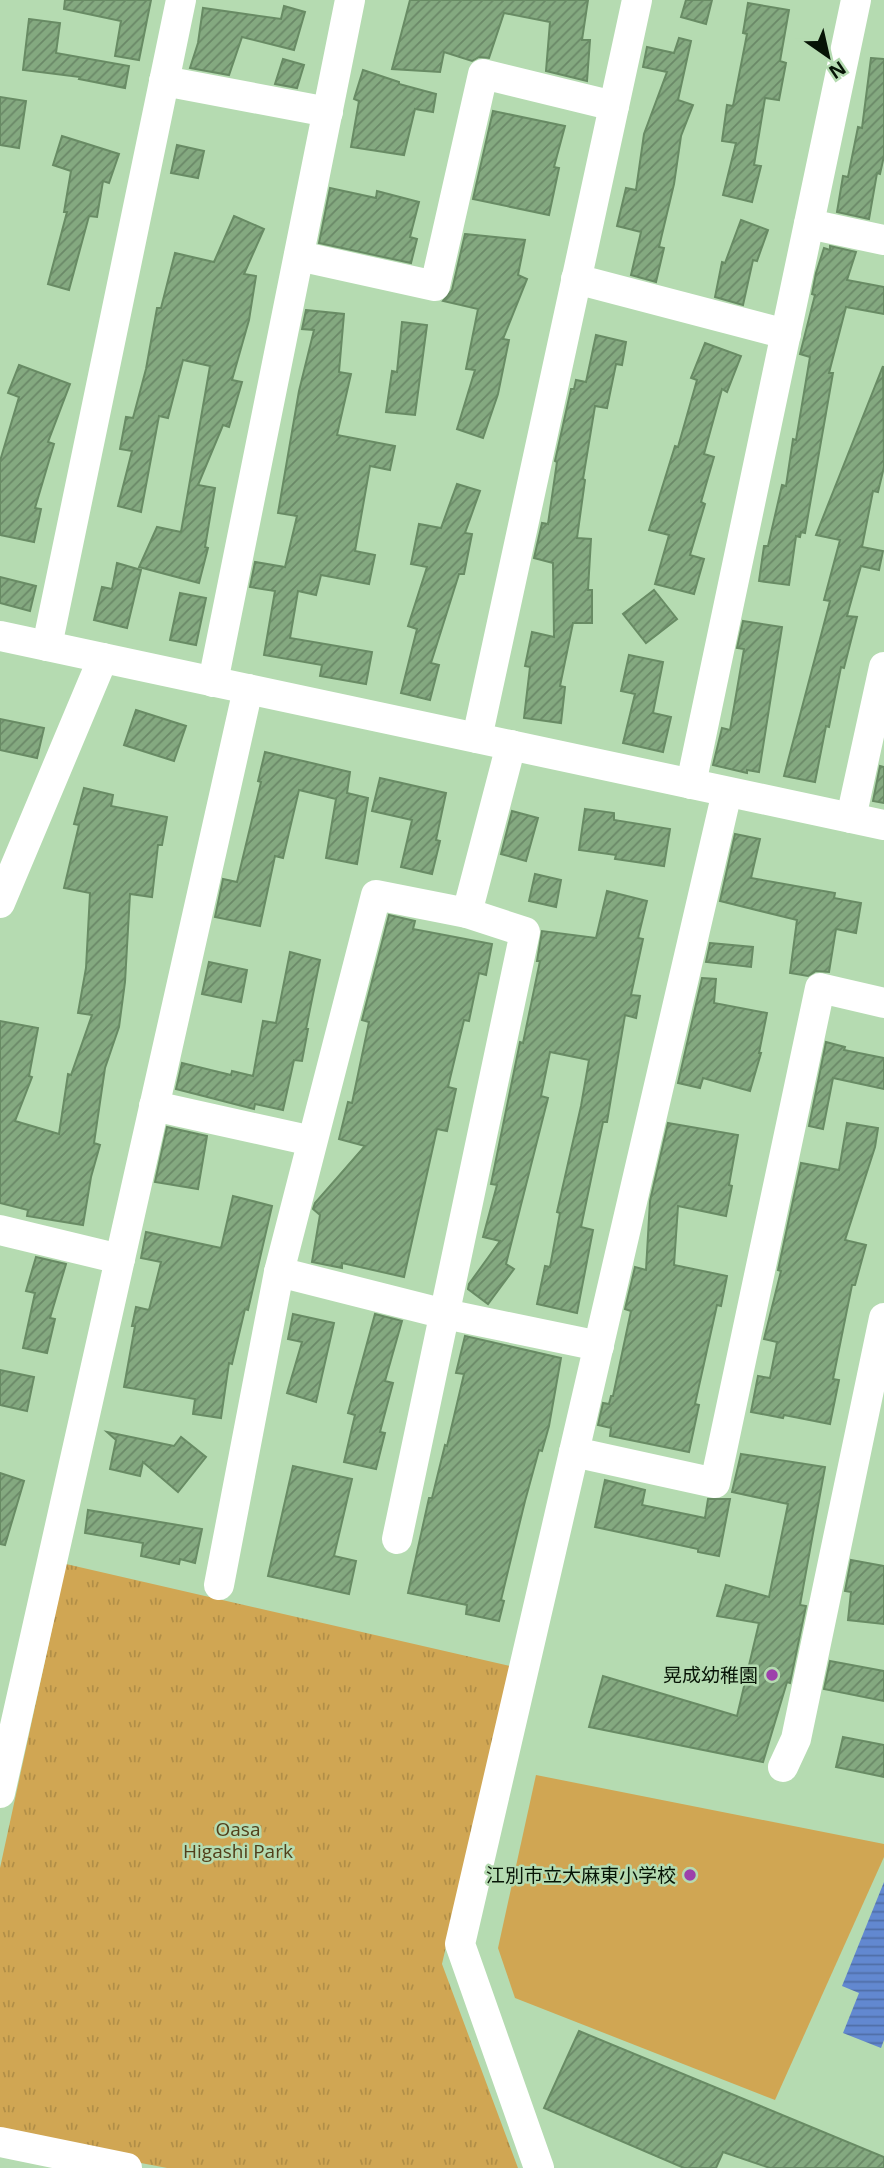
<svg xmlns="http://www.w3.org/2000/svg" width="884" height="2168" font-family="'Open Sans','Noto Sans JP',sans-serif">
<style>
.grass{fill:url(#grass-tufts)}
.garden{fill:#d0a653}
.water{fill:url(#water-rules)}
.building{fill:url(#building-hatch);stroke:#688b64;stroke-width:2}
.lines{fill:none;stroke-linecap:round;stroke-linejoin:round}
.minor{stroke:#fff;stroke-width:30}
.poi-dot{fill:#9d41ab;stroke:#b5dbb1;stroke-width:2.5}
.labels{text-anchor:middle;stroke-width:5;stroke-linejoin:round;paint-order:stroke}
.poi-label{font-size:19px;fill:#071406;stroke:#b5dbb1;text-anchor:end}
.park-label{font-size:19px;fill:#513f1a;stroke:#b5dbb1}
</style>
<defs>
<pattern id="grass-tufts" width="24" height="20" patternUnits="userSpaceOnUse" patternTransform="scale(1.75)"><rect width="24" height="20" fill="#d0a653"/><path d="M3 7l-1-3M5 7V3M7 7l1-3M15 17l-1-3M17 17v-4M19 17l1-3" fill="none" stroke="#b18e47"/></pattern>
<pattern id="water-rules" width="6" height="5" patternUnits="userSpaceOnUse" patternTransform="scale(1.75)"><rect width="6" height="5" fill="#6288d0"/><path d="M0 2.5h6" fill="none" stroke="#4f6ea7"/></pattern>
<pattern id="building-hatch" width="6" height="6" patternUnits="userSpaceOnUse" patternTransform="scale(1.75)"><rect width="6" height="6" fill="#84a980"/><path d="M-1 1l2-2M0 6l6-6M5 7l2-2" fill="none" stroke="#6a8867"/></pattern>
</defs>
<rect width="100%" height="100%" fill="#b5dbb1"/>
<polygon class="grass" points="66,1564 510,1666 442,1964 518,2168 167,2168 0,2136 0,1868"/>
<polygon class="garden" points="536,1775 884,1844 884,1857 775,2100 515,1998 498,1948"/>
<polygon class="water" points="884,1882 884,2040 881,2048 843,2033 859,1993 842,1986"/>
<g class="building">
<polygon points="65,0 151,0 139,60 115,56 121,21 64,9"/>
<polygon points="410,0 588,0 582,40 590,40 587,81 546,71 550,22 504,13 489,58 479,57 472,61 444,52 440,72 392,69"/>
<polygon points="686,0 712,0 706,24 681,17"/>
<polygon points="748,3 789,10 780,61 786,63 779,100 765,98 754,165 761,166 752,202 723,195 736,143 722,141 727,105 733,106 747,34 743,33"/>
<polygon points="284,6 305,12 294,50 242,37 229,75 190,68 198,43 203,8 281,19"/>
<polygon points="29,19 60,23 56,53 129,66 125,88 79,79 80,77 23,70"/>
<polygon points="679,38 691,41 678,100 693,105 681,136 674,184 659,247 664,248 656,282 631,275 641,232 617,226 626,188 636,190 644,134 667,72 643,67 647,47 674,53"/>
<polygon points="871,58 884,59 884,156 880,174 877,173 869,219 837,212 843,176 848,177 858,127 862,128"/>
<polygon points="283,59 304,65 297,88 275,84"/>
<polygon points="363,70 399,82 399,84 436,94 433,112 415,109 404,155 351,147 359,101 354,99"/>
<polygon points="0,97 26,101 19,148 0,145"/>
<polygon points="493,111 565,126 554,167 559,168 549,215 473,199"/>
<polygon points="62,136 119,154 109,183 103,181 97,217 89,216 69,290 48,284 67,212 64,212 71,171 53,165"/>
<polygon points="177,145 204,151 198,178 171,173"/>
<polygon points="330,188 376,198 377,191 419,202 410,237 417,239 411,263 319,243"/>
<polygon points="234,216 264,229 244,274 256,276 249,320 232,380 242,382 229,427 223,425 198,485 215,488 205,547 208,548 199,583 139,567 157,527 181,532 210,366 183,360 168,418 159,416 141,512 118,506 132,451 120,449 126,417 133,418 146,369 157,308 161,308 175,253 214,262"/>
<polygon points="741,220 768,230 757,261 753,260 743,305 715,297 722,262 725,263"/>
<polygon points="465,234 525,240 518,275 527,279 503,339 509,340 498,394 483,438 457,429 475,370 466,369 478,309 443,301 452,290"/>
<polygon points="830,246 856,252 847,280 884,287 884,314 846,307 829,373 833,373 805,533 801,532 800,537 796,536 789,585 759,581 764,546 768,546 782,485 786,486 793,439 796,440 810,357 800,354 815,295 812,294 816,273 824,248 830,250"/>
<polygon points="306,310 344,314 339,372 351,374 337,435 395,446 390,470 370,466 355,551 375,555 369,584 321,575 316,595 298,591 290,638 372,652 366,684 320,676 322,665 264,655 275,591 250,587 255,562 285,567 297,516 278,513 299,391 314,330 302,329"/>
<polygon points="402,322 427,325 415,415 386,412 392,371 397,372"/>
<polygon points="596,335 626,342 622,365 616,364 607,408 595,406 583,479 585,480 577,538 591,539 588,590 592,590 592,623 573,623 560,686 565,687 561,723 524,718 530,667 525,666 532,632 554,637 553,563 534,558 542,523 548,524 557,462 555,461 571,389 574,389 576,380 586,382"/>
<polygon points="705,343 741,356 727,392 722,389 704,454 714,457 701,502 705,504 690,555 704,559 694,594 655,584 669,535 649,530 675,446 678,447 697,380 691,378"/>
<polygon points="19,365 70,384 48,442 54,444 35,508 41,509 34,542 0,535 0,461 19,397 8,393"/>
<polygon points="883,366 884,467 878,492 873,491 862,547 883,551 879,570 861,566 847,616 857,617 844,668 841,667 829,727 826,726 815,782 784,776 830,601 824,600 840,540 816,535"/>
<polygon points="457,484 480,491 465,533 472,534 464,574 459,574 431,663 439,665 430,700 401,693 417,629 408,626 427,567 411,564 419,524 441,528"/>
<polygon points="117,563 141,570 127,628 94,620 102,587 112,589"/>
<polygon points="0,577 36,586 30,611 0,603"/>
<polygon points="654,590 677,619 646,643 623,614"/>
<polygon points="180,593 206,598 196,645 170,640"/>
<polygon points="743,621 782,627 759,772 747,770 747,773 713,765 722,728 730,730 744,649 737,648"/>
<polygon points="629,655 663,662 653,713 671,717 663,752 623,743 635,694 621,691"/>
<polygon points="136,710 186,726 174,761 124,745"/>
<polygon points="0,719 44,728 37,758 0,750"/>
<polygon points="265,752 350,772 347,793 368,798 357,864 326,858 336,799 299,790 283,858 275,856 260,926 215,917 223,879 237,882 261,782 258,781"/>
<polygon points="880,766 884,767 884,803 873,801"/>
<polygon points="380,778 446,793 436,840 440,841 432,874 401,867 412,820 372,811"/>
<polygon points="84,788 113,795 111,806 167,817 162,845 158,845 152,897 130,894 125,982 119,1027 105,1068 94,1143 100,1145 91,1177 83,1225 27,1216 28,1210 0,1203 0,1021 38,1028 29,1076 32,1077 15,1121 59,1134 68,1074 71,1075 92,1015 78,1013 86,968 90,893 64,888 79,825 74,824"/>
<polygon points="585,809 614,813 614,820 670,829 664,866 615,859 616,855 579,850"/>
<polygon points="512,811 538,818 526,861 501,854"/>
<polygon points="735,834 760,839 751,878 835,893 834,898 861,903 856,933 836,929 829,972 816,971 808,976 790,973 797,920 720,901"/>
<polygon points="535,874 561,880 556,907 529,901"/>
<polygon points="607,891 647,901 638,938 643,939 631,995 640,996 636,1018 625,1015 607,1122 603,1122 581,1227 593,1230 577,1313 537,1304 545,1266 550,1267 560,1213 557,1212 581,1106 589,1060 550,1052 541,1096 548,1098 506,1264 514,1269 488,1304 468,1289 469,1284 500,1241 483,1237 497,1185 491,1184 520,1042 523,1043 540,961 537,961 542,931 596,938"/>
<polygon points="389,915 415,921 413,929 492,944 486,975 479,973 469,1021 464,1020 448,1087 456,1089 447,1131 437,1129 404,1277 342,1263 342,1268 312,1262 320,1215 313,1209 315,1203 365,1146 339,1139 348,1102 352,1103 369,1022 362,1020"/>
<polygon points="710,943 753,947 751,967 706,962"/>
<polygon points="290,952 320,960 306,1029 308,1029 302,1061 294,1060 283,1110 255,1104 254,1109 176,1089 182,1063 231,1075 232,1071 253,1076 263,1021 276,1023"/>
<polygon points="209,962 247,970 241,1002 202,994"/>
<polygon points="702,978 716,979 714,1003 767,1013 759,1053 761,1053 750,1091 703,1078 700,1088 678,1083"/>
<polygon points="826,1042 845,1047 844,1050 884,1058 884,1089 833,1078 823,1129 809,1126"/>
<polygon points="668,1123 738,1135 729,1185 732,1186 726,1216 678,1206 674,1265 727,1276 721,1306 717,1305 695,1404 699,1405 689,1452 610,1436 611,1428 598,1425 603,1403 609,1404 611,1396 613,1396 631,1311 625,1309 635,1267 646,1270 650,1201"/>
<polygon points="847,1123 878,1128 875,1147 845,1240 866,1245 855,1285 852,1285 833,1379 839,1380 830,1424 784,1415 783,1418 751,1412 758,1376 770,1378 777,1342 764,1339 781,1271 778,1270 801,1163 839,1170"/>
<polygon points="167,1127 207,1136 198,1189 155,1182"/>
<polygon points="233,1196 272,1206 248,1310 245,1309 232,1364 229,1363 221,1418 193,1414 195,1399 124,1387 135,1326 132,1326 136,1307 149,1310 161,1262 141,1258 146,1232 221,1248"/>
<polygon points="36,1257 66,1264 50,1318 55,1319 47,1353 23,1348 35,1293 26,1291"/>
<polygon points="293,1314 334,1323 316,1402 287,1393 302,1342 288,1339"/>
<polygon points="375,1314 402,1321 385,1381 393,1383 380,1432 385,1433 376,1469 344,1462 355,1415 348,1413"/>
<polygon points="465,1336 561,1358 549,1426 542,1451 539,1450 525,1501 501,1600 504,1601 499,1621 466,1614 467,1605 408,1593 429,1498 432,1498 445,1445 447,1446 464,1374 456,1373"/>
<polygon points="0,1370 34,1377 27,1411 0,1405"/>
<polygon points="107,1432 174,1446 181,1437 206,1457 178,1492 143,1462 140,1476 110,1469 116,1440"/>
<polygon points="741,1454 825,1467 800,1605 806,1606 790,1683 787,1682 763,1762 589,1727 603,1676 737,1716 759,1623 717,1616 726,1585 769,1597 788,1504 732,1492"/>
<polygon points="293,1466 352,1479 334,1556 356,1561 349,1594 268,1576"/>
<polygon points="0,1473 24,1481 5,1545 0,1544"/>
<polygon points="605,1480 645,1490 642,1505 705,1518 708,1499 730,1499 719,1556 698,1552 698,1549 595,1527"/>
<polygon points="88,1510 202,1529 195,1563 180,1559 179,1564 141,1556 143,1543 85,1533"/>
<polygon points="851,1560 884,1566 884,1624 848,1620 851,1592 845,1591"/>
<polygon points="830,1661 884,1671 884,1701 824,1689"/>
<polygon points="843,1737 884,1745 884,1777 836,1767"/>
<polygon points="579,2031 884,2157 884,2168 770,2168 723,2152 716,2168 684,2168 544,2108"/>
</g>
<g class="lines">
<g class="minor">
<polyline points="164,81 328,112"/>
<polyline points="809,224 884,240"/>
<polyline points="299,256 435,286 483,74 614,106"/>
<polyline points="576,279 786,334"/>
<polyline points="0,636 884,825"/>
<polyline points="47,646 181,0"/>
<polyline points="213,682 350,0"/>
<polyline points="477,738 637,0"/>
<polyline points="691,784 856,0"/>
<polyline points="851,818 884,667"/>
<polyline points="0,903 103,658"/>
<polyline points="467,913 511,745"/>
<polyline points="154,1106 312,1141"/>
<polyline points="0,1230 120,1259"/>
<polyline points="279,1272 445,1314 599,1346"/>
<polyline points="574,1452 715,1483 820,988 884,1003"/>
<polyline points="219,1585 279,1272 376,895 467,913 525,932 397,1539"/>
<polyline points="783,1767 796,1739 884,1318"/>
<polyline points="0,1793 248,689"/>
<polyline points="0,2142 127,2168"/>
<polyline points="539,2168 460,1944 727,792"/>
</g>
</g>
<g class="poi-dot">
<circle cx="772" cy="1675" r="7"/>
<circle cx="690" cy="1875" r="7"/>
</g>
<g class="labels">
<g class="poi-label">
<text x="758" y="1682">晃成幼稚園</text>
<text x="676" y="1882">江別市立大麻東小学校</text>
</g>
<g class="park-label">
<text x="238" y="1836">Oasa<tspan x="238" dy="22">Higashi Park</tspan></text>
</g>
</g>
<g transform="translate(828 56) rotate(146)" stroke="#b5dbb1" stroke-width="5" paint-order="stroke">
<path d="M0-5L12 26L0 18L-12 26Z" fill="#071406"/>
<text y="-10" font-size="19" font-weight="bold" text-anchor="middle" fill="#071406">N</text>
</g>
</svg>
